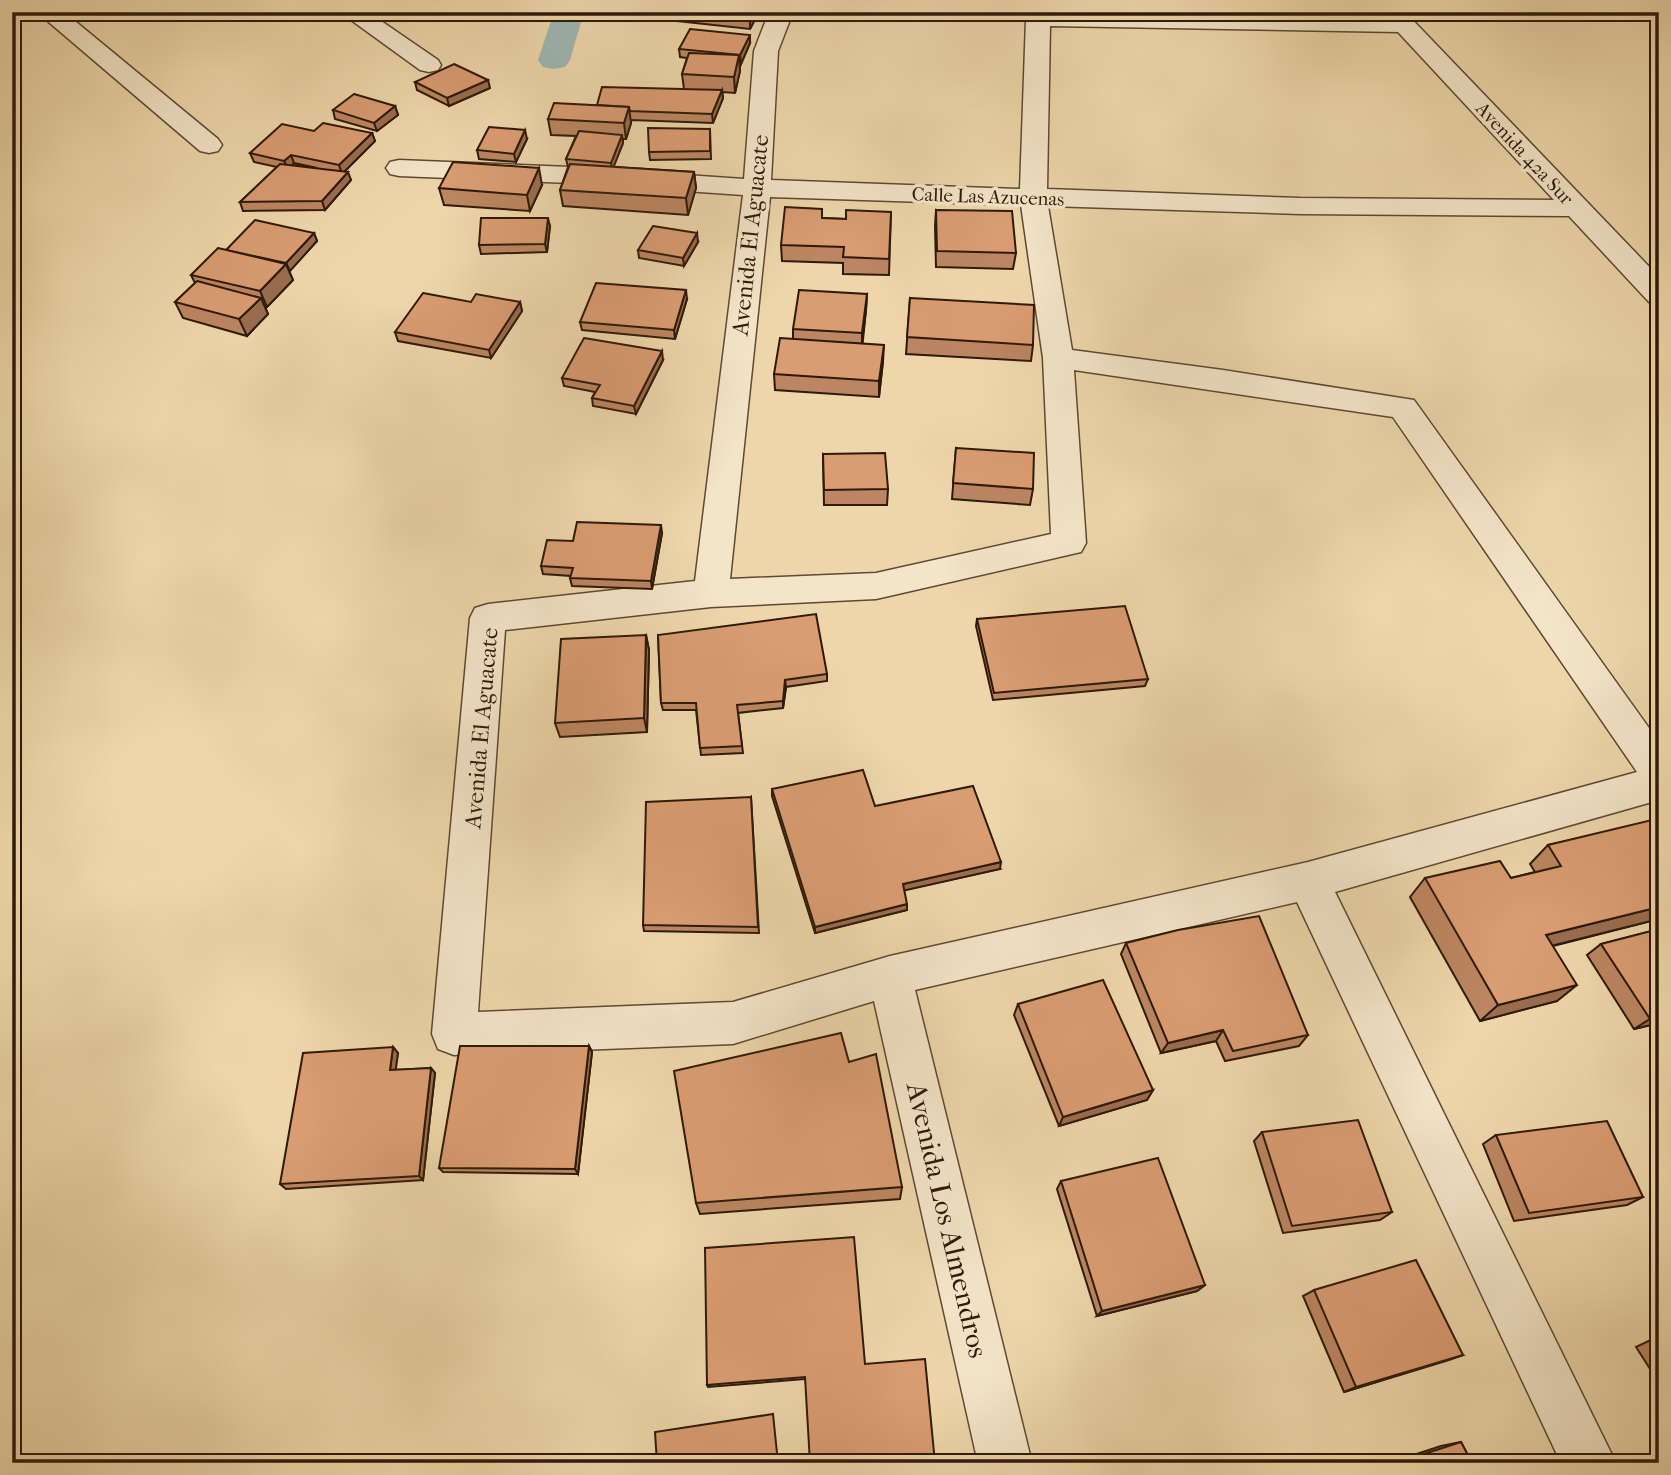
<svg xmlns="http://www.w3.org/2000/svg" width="1671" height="1475" font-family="'IM FELL French Canon',serif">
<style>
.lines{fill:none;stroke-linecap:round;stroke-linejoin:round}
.canal{fill:#9db7b4;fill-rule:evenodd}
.minor-casing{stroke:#5e4932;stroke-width:3}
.minor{fill:#f3e5c8;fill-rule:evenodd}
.wall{fill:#bb8661;stroke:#2e1a0a;stroke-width:2;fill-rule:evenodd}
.shaded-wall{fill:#996d4f;stroke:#2e1a0a;stroke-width:2}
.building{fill:#da9c71;stroke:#2e1a0a;stroke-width:2}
.labels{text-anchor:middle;stroke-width:7;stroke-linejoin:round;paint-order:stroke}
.far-street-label{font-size:19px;fill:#2e1a0a;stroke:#f3e5c8}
.street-label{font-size:23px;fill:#2e1a0a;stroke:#f3e5c8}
.near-street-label{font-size:28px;fill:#2e1a0a;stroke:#f3e5c8}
</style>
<rect width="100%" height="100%" fill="#edd7aa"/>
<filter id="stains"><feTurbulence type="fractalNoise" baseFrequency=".00286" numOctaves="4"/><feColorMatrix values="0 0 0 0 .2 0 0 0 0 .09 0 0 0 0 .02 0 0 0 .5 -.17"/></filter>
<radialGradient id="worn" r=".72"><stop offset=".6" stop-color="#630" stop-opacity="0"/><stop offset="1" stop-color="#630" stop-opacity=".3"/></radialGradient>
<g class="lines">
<polygon class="canal" points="554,12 584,12 570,60 565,67 554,69 543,67 538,60"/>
<defs>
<g id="minor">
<polygon points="37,12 64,12 218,139 222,145 218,151 209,153 200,151"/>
<path d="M214,12H241C235,21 226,21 217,19Z"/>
<polygon points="340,12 368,12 438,60 441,65 438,70 429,72 420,70"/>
<path d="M769,12H793L778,51L771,180L1020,189L1026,19L1030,14L1384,18L1380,12H1405L1659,277V304L1649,302L1569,216L1300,214L1048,206L1072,350L1223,370L1414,400L1659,742V800L1335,892L1616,1463H1561L1297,902L915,990L1032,1463H978L874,1001L733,1044L454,1055L438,1049L432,1034L470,618L475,608L488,604L695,581L743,195L570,183L399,176L390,174L386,168L390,162L399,160L570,167L744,179L754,51ZM1050,26L1398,32L1554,200L1300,198L1047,189ZM770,197L1021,205L1043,358L1051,534L876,573L730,579ZM1074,370L1393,417L1637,772L1308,862L890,956L733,1002L478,1012L505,630L711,607L876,599L1081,552L1086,543Z"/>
</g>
</defs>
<use href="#minor" class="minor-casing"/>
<use href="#minor" class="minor"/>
</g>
<g class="wall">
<polygon points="658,12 759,12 750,29 659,19"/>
<polygon points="750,43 741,64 740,63 740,71 735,93 722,92 723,98 713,123 631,120 631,123 626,139 623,139 623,143 613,167 694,172 696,188 688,215 563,206 560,190 568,167 566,159 576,136 551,135 548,119 597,105 684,89 682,74 687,58 680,57 679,49"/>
<polygon points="415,82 490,88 449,106 417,90"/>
<polygon points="395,106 398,115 377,131 335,119 333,110"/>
<polygon points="710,129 711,159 650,160 649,152"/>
<path d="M314,131L372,133L375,141L345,171L351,180L325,210L243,211L240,202L277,167L254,162L250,153ZM294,163L317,168L292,165Z"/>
<polygon points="527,139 516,162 479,159 477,150"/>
<polygon points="542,185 530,211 444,205 439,188"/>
<polygon points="936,210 1016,253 1013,269 936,267 935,226"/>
<polygon points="891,212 889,275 843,274 843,263 782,261 781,245 822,218 846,219"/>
<polygon points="550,226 547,252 481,254 479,245"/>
<polygon points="314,233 317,241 289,271 293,280 267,307 265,307 268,314 247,336 183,318 175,302 195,283 191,275 226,250"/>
<polygon points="698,242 684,266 639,258 638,250"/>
<polygon points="867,294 866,310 862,343 883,361 879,397 775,390 774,374 793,339 793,329"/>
<polygon points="910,298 1033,345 1031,361 906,354"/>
<polygon points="687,299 675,339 582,330 580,322"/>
<polygon points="471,302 520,302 522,311 491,358 398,341 395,332"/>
<polygon points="663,360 636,414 593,406 592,398 595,392 564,386 562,378"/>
<polygon points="956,448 1033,489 1030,505 952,499"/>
<polygon points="823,454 888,489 887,505 824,505"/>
<polygon points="662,533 652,589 572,586 570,578 571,576 543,574 541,566 573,541"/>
<polygon points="977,619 1148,679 1145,686 993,700 976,626"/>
<polygon points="646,635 649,650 647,732 560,737 555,723"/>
<polygon points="658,635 827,674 827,681 786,687 783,708 738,713 743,753 701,755 696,710 663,710 661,703"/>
<polygon points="772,789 875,806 1000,869 904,890 907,910 815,933 772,796"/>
<polygon points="751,797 759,933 644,931 643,925"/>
<polygon points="1659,822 1659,919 1553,946 1557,1001 1480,1021 1410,897 1425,878 1511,878 1535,872 1530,864 1548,845"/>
<polygon points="1659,929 1659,1023 1634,1029 1587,955 1601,944"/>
<polygon points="1126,943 1308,1035 1299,1046 1225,1061 1216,1041 1161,1053 1121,954"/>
<polygon points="1018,1004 1153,1090 1147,1100 1059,1126 1014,1015"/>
<polygon points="589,1046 592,1052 578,1174 443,1172 439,1168"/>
<polygon points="393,1047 398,1053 395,1070 431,1068 435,1073 423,1180 286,1189 280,1184"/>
<polygon points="849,1062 902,1187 900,1199 700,1214 696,1203"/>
<polygon points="1262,1132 1392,1212 1380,1220 1283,1233 1254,1141"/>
<polygon points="1496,1135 1643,1197 1627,1205 1514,1221 1483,1144"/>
<polygon points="1061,1181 1205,1285 1197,1291 1097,1316 1057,1189"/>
<polygon points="1314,1290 1463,1355 1344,1392 1303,1296"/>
<polygon points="1659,1336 1659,1383 1636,1347"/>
<polygon points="865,1364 805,1379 708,1387 707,1385"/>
<polygon points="1461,1442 1472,1463 1389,1463 1441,1446"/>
</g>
<g class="shaded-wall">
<polygon points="754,12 759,12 750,29 750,21"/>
<polygon points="750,35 750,43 741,64 740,55"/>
<polygon points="739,55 740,71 735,93 734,77"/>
<polygon points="488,80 490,88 449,106 447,98"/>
<polygon points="722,90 723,98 713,123 712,114"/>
<polygon points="395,106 398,115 377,131 374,123"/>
<polygon points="629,107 631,123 626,139 624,123"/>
<polygon points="525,130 527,139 516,162 514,154"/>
<polygon points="372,133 375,141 342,174 339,165"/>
<polygon points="622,135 623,143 612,171 611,163"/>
<polygon points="291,155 294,163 288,169 284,161"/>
<polygon points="539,168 542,185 530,211 527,195"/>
<polygon points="348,172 351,180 325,210 322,201"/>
<polygon points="694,172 696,188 688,215 686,198"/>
<polygon points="548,218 550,226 547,252 545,244"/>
<polygon points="314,233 317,241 290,271 286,263"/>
<polygon points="697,233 698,242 684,266 683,258"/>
<polygon points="286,264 293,280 267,307 260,291"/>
<polygon points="686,290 687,299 675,339 674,330"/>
<polygon points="867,294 866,310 862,350 862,333"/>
<polygon points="261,298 268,314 247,336 239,319"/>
<polygon points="520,302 522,311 491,358 489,350"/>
<polygon points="884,345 883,361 879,397 879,381"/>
<polygon points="662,351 663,360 636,414 634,406"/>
<polygon points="661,525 662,533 652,589 651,581"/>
<polygon points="646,635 649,650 647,732 644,718"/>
<polygon points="785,680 786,687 783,708 783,701"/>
<polygon points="1001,862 1000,869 902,891 903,884"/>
<polygon points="907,904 907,910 815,933 815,927"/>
<polygon points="1659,907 1659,919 1527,952 1546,935"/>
<polygon points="1577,985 1557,1001 1480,1021 1498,1005"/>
<polygon points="1659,1016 1659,1023 1634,1029 1650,1019"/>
<polygon points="1223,1030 1216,1041 1161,1053 1168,1043"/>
<polygon points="589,1046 592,1052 578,1174 575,1169"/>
<polygon points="393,1047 398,1053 395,1075 390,1070"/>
<polygon points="431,1068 435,1073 423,1180 419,1176"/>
<polygon points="1153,1090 1147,1100 1059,1126 1063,1117"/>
<polygon points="1205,1285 1197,1291 1097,1316 1102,1311"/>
<polygon points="1463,1355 1449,1360 1344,1392 1356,1387"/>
</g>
<g class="building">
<polygon points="673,12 754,12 750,21"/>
<polygon points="690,29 750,35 740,55 679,49"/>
<polygon points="689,53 739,55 734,77 682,74"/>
<polygon points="454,64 488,80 447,98 415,82"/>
<polygon points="602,87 722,90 712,114 630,111 629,107 597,105"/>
<polygon points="354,94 395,106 374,123 333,110"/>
<polygon points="554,103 629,107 624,123 548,119"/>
<polygon points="323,123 372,133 339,165 291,155 284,161 250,153 282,124 314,131"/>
<polygon points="489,127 525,130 514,154 477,150"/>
<polygon points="648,128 710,129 710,151 649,152"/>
<polygon points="579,131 622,135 611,163 566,159"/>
<polygon points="453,162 539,168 527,195 439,188"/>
<polygon points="280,164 348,172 322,201 240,202"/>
<polygon points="570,164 694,172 686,198 560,190"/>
<polygon points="785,207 822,209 822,218 846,219 846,210 891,212 889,259 843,257 844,247 781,245"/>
<polygon points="936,210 1012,211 1016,253 937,251"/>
<polygon points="481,218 548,218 545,244 479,245"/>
<polygon points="255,220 314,233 286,263 226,250"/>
<polygon points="653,226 697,233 683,258 638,250"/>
<polygon points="218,248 286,264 260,291 191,275"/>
<polygon points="197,281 261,298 239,319 175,302"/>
<polygon points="596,283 686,290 674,330 580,322"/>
<polygon points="799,290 867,294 862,333 793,329"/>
<polygon points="423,293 471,302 476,294 520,302 489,350 395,332"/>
<polygon points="910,298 1034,305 1033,345 907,337"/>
<polygon points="584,338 662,351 634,406 592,398 600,385 562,378"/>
<polygon points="780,338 884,345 879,381 774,374"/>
<polygon points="956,448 1034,453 1033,489 953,483"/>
<polygon points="885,453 888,489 824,490 823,454"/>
<polygon points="577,522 661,525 651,581 570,578 573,568 541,566 547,540 573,541"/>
<polygon points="1125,606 1148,679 994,693 977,619"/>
<polygon points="816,614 827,674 785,680 783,701 737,705 742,746 700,748 696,703 661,703 658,635"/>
<polygon points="646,635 644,718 555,723 561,639"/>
<polygon points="863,770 875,806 973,786 1001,862 903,884 907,904 815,927 772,789"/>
<polygon points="751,797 758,927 643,925 646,802"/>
<polygon points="1656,819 1659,822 1659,907 1546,935 1577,985 1498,1005 1425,878 1500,861 1511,878 1561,866 1548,845"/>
<polygon points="1259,916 1308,1035 1233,1051 1223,1030 1168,1043 1126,943 1178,930"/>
<polygon points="1659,929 1659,1016 1650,1019 1601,944"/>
<polygon points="1103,980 1153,1090 1063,1117 1018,1004"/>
<polygon points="841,1033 849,1062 876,1054 902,1187 696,1203 674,1071"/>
<polygon points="460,1046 589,1046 575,1169 439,1168"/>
<polygon points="393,1047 390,1070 431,1068 419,1176 280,1184 303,1053"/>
<polygon points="1358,1120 1392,1212 1292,1226 1262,1132"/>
<polygon points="1607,1121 1643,1197 1529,1213 1496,1135"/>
<polygon points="1158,1158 1205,1285 1102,1311 1061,1181"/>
<polygon points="854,1237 865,1364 925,1359 935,1463 810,1463 805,1377 707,1385 705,1248"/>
<polygon points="1416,1260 1463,1355 1356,1387 1314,1290"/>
<polygon points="1659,1340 1659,1350 1654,1342"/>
<polygon points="773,1414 778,1463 657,1463 655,1432"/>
<polygon points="1461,1442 1472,1463 1396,1463"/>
</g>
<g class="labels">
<g class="far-street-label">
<text transform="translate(1525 153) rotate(47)" y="7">Avenida 42a Sur</text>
<text transform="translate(988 196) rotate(2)" y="7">Calle Las Azucenas</text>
</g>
<g class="street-label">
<text transform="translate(750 235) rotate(-84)" y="8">Avenida El Aguacate</text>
<text transform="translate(481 728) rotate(-85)" y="8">Avenida El Aguacate</text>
</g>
<g class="near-street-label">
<text transform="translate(948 1220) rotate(77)" y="10">Avenida Los Almendros</text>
</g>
</g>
<rect width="1671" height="1475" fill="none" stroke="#edd7aa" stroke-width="42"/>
<rect x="14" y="14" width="1643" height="1447" fill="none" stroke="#2e1a0a" stroke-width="3.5"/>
<rect x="21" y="21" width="1629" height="1433" fill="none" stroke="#2e1a0a" stroke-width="2"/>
<rect width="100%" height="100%" filter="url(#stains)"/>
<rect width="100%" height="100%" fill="url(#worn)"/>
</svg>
